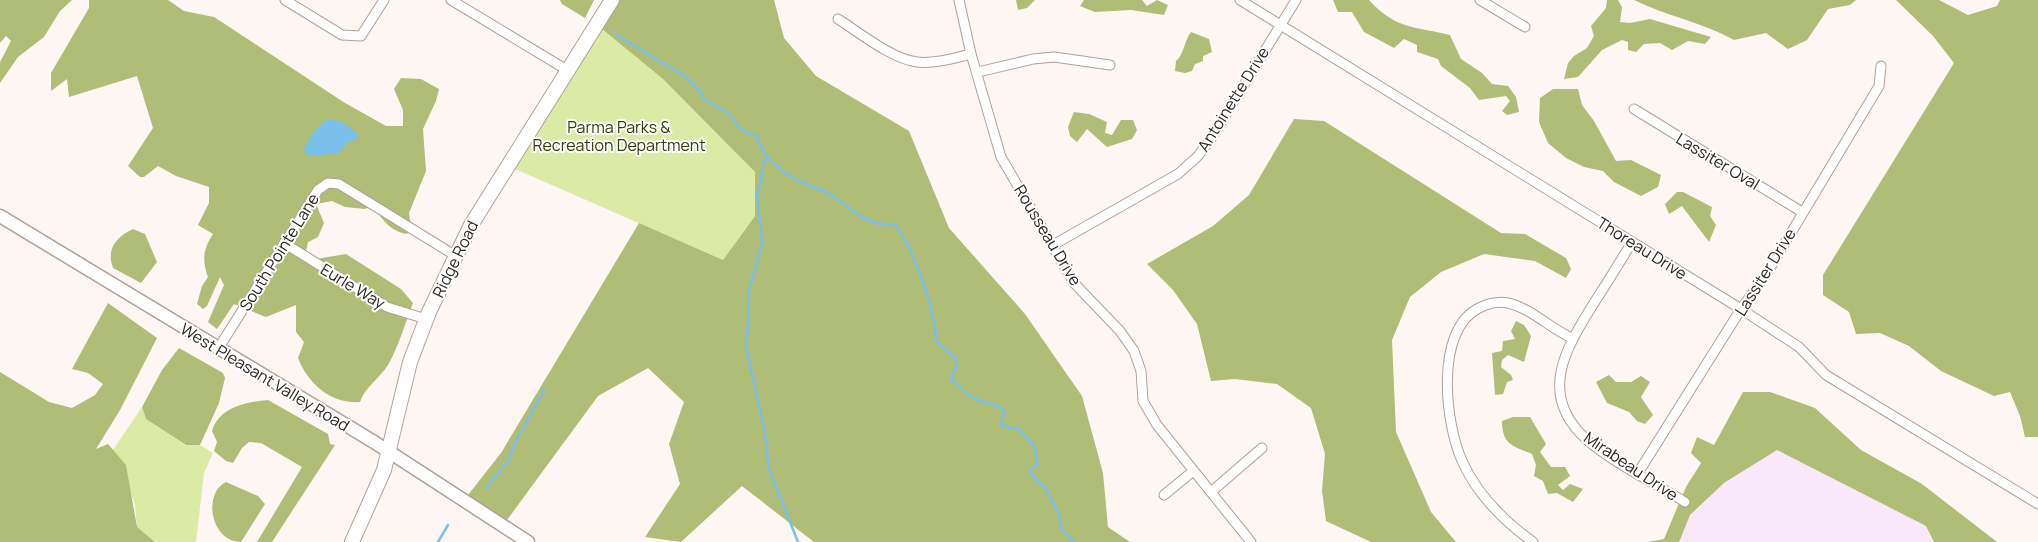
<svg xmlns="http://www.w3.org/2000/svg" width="2038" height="542" font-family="Manrope,sans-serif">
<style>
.education{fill:#f8e8fa}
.green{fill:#dbeaa4}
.forest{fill:#afbd77}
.water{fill:#79bfea}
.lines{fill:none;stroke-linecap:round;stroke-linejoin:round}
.stream{stroke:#79bfea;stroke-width:2.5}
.street-casing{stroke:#b29f98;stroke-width:11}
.secondary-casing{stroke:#b29f98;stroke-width:15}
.primary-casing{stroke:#b29f98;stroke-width:16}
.street{stroke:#fff;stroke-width:9}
.secondary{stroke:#fff;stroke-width:12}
.primary{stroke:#fff;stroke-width:14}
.labels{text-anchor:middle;stroke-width:4;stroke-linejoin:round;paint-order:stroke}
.street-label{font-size:16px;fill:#2b2421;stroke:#fff}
.park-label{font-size:16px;fill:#333b04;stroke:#fff}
</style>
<rect width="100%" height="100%" fill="#fef6f3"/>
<polygon class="education" points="1777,450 1926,526 1934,542 1663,542 1724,483"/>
<g class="green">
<polygon points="602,29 663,79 755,172 755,216 723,260 513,168"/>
<polygon points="142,407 146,419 185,445 200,445 213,453 204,473 196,542 155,542 137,527 135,504 113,450"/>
</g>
<g class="forest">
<polygon points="0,0 72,0 60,11 44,37 18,57 0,83 0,62 11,41 6,36 0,43"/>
<path d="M89,0H168L184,11L214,17L345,103L386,126H403V110L394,89L401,78L421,79L439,89L436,101L423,129L426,171L409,213L411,228L407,234C392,232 380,219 374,205L365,209L345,207L332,201L316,204L324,223L318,237L308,242L306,251L316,259L346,254L401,289L413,303C405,323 399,346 388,365C379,379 365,387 360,402C331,404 308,384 298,358L304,342L296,332V305L266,317L234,304L217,329L208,322L224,285L220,277L207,306L203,309L197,304L202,286L208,277C202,260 203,249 213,234L198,225L209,203V187L176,176L158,166L144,177H140L128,166L153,128L137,76L69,97L67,79L51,91V73L89,8Z"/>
<polygon points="560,0 594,0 585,18 562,4"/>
<polygon points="620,0 774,0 784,38 816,76 909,131 949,228 1025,314 1082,396 1103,473 1108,527 1130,542 814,542 742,486 681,542 645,537 680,484 669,444 684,402 648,368 598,396 507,520 468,495 501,453 639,223 723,260 755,216 755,172 663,79 602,29"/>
<polygon points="1016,0 1035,0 1027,8 1018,10"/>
<polygon points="1084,0 1142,0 1147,6 1157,0 1168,5 1164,15 1131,10 1095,12 1080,6"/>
<path d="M1333,0H1369C1396,30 1415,26 1450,35L1461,59L1482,73L1492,84L1508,86L1516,97L1519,112L1507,115L1502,111L1510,101L1506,96L1479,100L1470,88L1441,66L1438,59L1417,52V45L1404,39L1394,48L1364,32L1352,12H1338Z"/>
<polygon points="1607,0 1618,0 1622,7 1620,22 1630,23 1650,19 1711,37 1705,44 1688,41 1672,50 1660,43 1644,44 1636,52 1628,50 1628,42 1622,40 1602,50 1578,77 1564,79 1568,63 1574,56 1587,48 1594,36 1591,26 1606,8"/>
<path d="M1634,0H1856L1850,5L1828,9L1807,40L1788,49L1766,33L1734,40C1702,22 1666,16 1634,0Z"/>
<polygon points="1896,0 1939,0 1968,15 1997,6 2000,0 2038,0 2038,437 2025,437 2020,416 2010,392 1994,396 1941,371 1909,346 1880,333 1856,334 1849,312 1823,295 1823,275 1954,63 1933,36"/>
<path d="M1191,32L1209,39L1212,52L1203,56V61L1195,64L1192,71L1185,73L1175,71L1176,61C1184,55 1184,41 1191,32Z"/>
<polygon points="1553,89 1578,89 1582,105 1594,121 1616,161 1631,160 1661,175 1658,187 1641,196 1614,182 1603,171 1584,167 1566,158 1548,143 1539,122 1540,98"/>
<polygon points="1074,112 1089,114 1107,122 1105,133 1112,135 1121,120 1133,120 1137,130 1132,139 1107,147 1087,129 1077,142 1070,136 1068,127"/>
<polygon points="1294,119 1324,121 1501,233 1525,234 1566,258 1571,269 1566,278 1535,261 1484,254 1441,272 1410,297 1392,340 1396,432 1431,512 1456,542 1371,542 1326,521 1322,491 1325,454 1311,408 1277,384 1235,379 1211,381 1197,324 1173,290 1147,264 1213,226 1249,195"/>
<polygon points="1677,192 1683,192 1712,207 1710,216 1716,225 1709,242 1682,206 1669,214 1665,204"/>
<path d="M133,229L145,234L157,262L141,283L113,268C106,249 116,237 133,229Z"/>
<polygon points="108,303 157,338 120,410 96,449 108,444 126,465 137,527 155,542 0,542 0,372 49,402 72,408 95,395 103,384 88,373 72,369"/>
<polygon points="1516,321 1524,325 1531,336 1524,362 1508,355 1502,360 1501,367 1511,375 1513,380 1507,382 1503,394 1495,395 1492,353 1502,351 1503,341 1515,339 1511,331"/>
<polygon points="179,348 223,373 225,378 219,403 200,445 186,445 146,419 142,407 162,370"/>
<polygon points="1609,375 1616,382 1631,382 1641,376 1650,382 1641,397 1653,415 1645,424 1637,421 1629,412 1607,403 1596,382"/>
<polygon points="1743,392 1770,392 1815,408 1861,450 1922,484 1997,542 1934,542 1926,526 1777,450 1724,483 1690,515 1679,542 1648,542 1664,539 1686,487 1701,463 1691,453 1697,437 1714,445"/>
<path d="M268,400L328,434L330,444L335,445L272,542H257L302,467L261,443L249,442L242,448L233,463L226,461L214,451L217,442L212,431C219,407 246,402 268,400Z"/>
<path d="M1513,417H1530L1546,444L1540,452L1551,467H1565L1570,476L1558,485L1563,490L1570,484L1583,489L1573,502L1557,493L1548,494L1543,481L1534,476L1536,465L1532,454C1512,446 1502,444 1502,421Z"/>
<path d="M226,482L258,496L265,504L241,542C211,542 202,494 226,482Z"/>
</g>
<path class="water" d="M328,119C340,120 348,125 357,133V139L348,142L339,153C328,153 315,158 306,154L304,149C310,137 316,126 328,119Z"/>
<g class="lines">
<g class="stream">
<path d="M617,35L686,77L701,92L703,98L728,113L740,128L749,134L757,135C761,159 788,177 810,186C816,188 822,190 828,193C850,206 866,228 895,224C913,247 936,312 936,341L956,359L957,364L951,380C961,385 967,395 973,398C984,403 995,402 1004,411L1001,425L1013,429L1017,428C1024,435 1032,440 1035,449C1037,455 1035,459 1038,464L1030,470V473L1046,489L1059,514L1062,530L1074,542"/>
<polyline points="768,157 763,163 761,183 757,193 762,243 748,295 749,312 746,347 764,427 769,469 798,542"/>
<polyline points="486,488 509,460 515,443 544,390 542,388"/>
<polyline points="438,542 448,525"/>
</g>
<defs>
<g id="street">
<polyline points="285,0 342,35 361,36 384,0"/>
<polyline points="451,0 567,70"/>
<polyline points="959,0 971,54 1001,157 1074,283 1120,331 1134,351 1141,371 1143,401 1157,425 1251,542"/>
<polyline points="1240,0 1741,309 1799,347 1826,375 2038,504"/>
<polyline points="1480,0 1525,27"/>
<path d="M838,19C860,33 892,59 917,62C935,64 954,58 971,54"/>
<polyline points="978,72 1033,59 1054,57 1110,65"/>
<polyline points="1634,109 1802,212"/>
<path d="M1632,242C1620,262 1607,283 1594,303C1566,348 1537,394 1586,439C1610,461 1656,484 1685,502"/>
<polyline points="284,243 387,307 426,319"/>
<polyline points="1053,245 1178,174 1198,156 1212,137 1296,0"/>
<polyline points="218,349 318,190 328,183 339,184 456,256"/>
<polyline points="1638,473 1741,309 1767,273 1879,86 1881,66"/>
<polyline points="1211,492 1262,448"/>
<polyline points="1164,495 1192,472"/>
<path d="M1533,542C1505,522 1478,495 1463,463C1445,425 1434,330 1479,308C1489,303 1498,301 1508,303C1531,308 1551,329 1572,338"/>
</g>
<polyline id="secondary" points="0,216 374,442 528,542"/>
<polyline id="primary" points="352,542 384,470 410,362 429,312 471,225 612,0"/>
</defs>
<use href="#street" class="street-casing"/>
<use href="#secondary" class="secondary-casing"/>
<use href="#primary" class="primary-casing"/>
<use href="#street" class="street"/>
<use href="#secondary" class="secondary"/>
<use href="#primary" class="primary"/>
</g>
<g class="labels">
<g class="street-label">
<text transform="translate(1233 99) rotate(-58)" y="6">Antoinette Drive</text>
<text transform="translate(1718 161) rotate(31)" y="6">Lassiter Oval</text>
<text transform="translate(1048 235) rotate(59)" y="6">Rousseau Drive</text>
<text transform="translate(1642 248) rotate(32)" y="6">Thoreau Drive</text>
<text transform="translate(279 252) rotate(-58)" y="6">South Pointe Lane</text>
<text transform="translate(455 259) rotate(-64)" y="6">Ridge Road</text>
<text transform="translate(1765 272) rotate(-58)" y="6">Lassiter Drive</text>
<text transform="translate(353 286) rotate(31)" y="6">Eurle Way</text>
<text transform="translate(265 377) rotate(31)" y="6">West Pleasant Valley Road</text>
<text transform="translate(1631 466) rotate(34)" y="6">Mirabeau Drive</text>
</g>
<g class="park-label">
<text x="619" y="133">Parma Parks &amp;<tspan x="619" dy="18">Recreation Department</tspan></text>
</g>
</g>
</svg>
